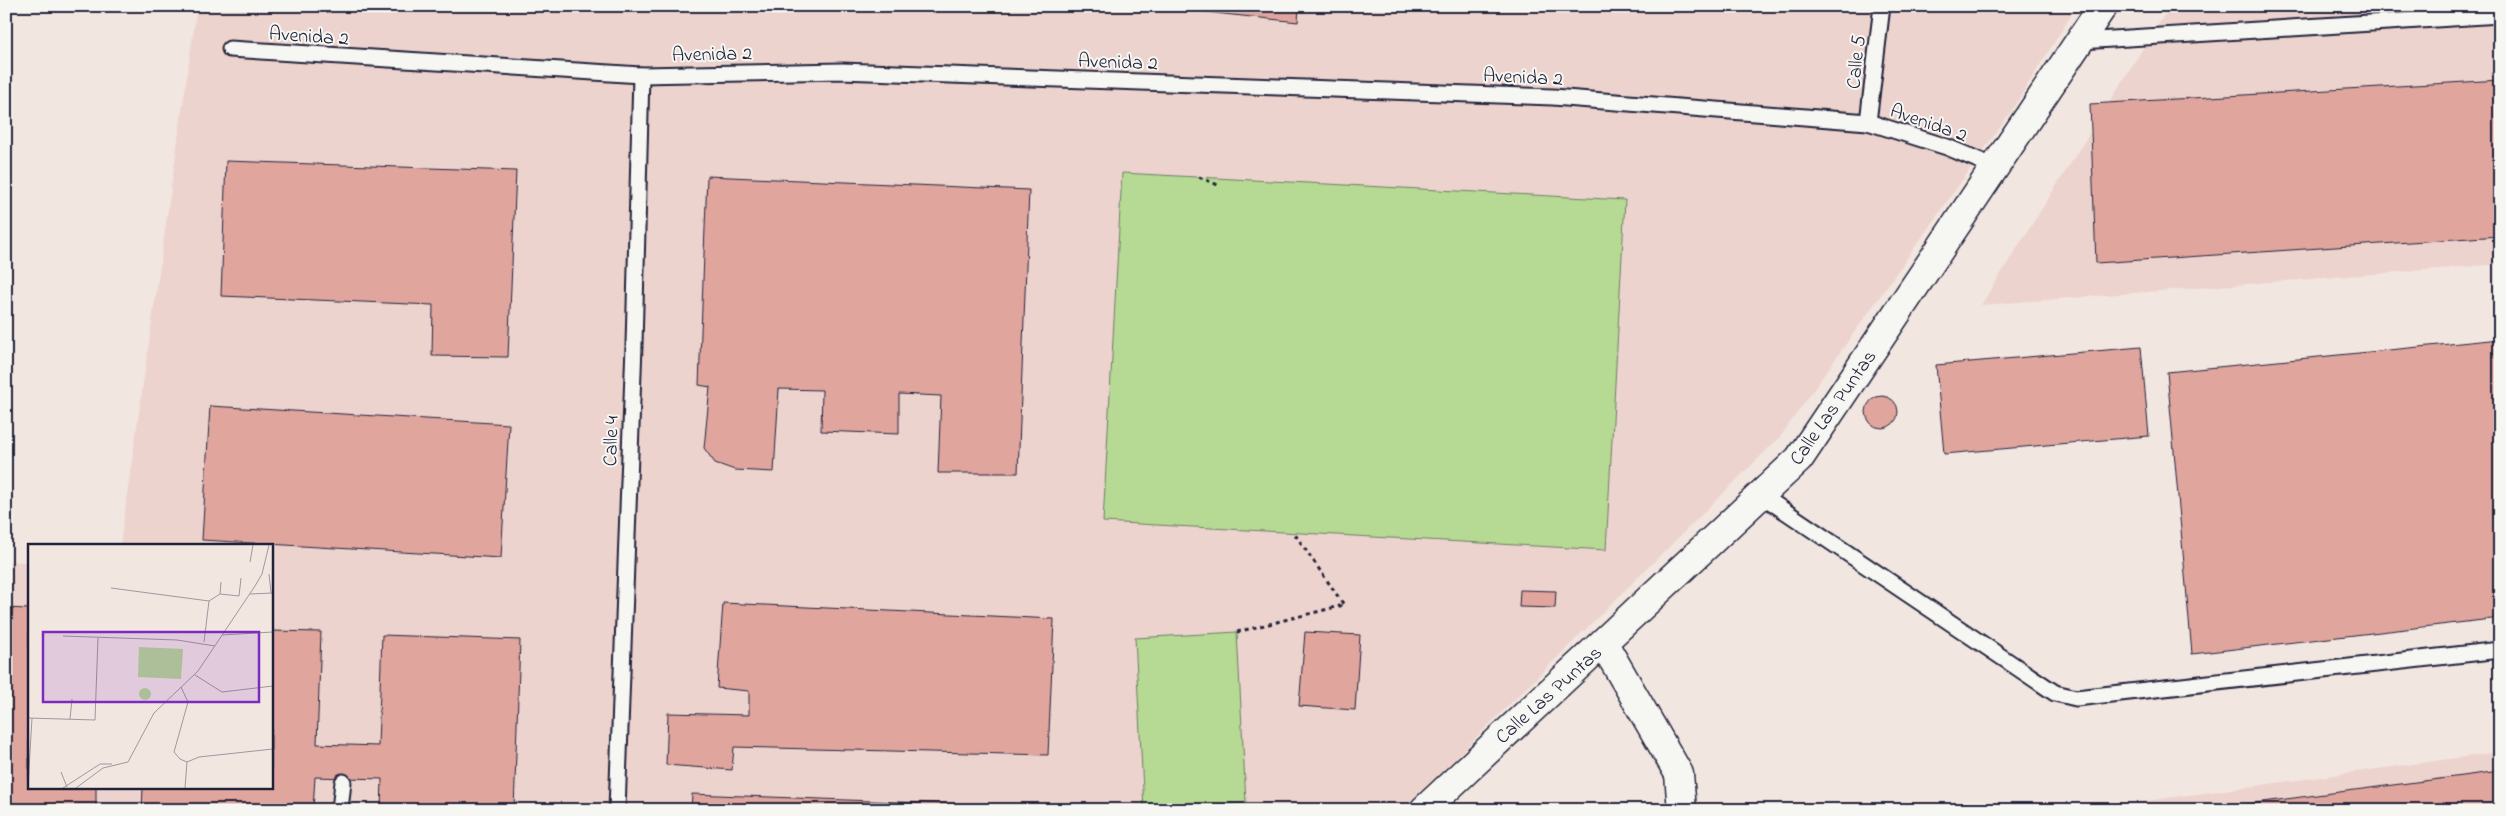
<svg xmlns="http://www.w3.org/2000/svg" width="2506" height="816" font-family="'Indie Flower',sans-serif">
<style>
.built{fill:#edd3cd}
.green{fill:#b6d993;stroke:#6c7e67}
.building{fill:#e0a69e;stroke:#22223b}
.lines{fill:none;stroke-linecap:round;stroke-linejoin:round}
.lane-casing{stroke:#22223b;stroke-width:19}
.street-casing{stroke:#22223b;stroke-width:31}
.path{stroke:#22223b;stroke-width:3;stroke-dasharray:4 4;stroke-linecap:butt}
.lane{stroke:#f6f6f2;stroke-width:15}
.street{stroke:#f6f6f2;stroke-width:28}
.labels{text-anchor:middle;stroke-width:4;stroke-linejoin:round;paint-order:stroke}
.street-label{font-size:20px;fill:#22223b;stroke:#f6f6f2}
.inset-road{fill:none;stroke:#9f989f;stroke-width:1}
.view{fill:#7b2cbf;fill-opacity:0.15;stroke:#7b2cbf;stroke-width:2.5}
.inset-edge{fill:none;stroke:#22223b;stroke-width:2.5}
</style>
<rect width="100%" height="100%" fill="#f2e6e1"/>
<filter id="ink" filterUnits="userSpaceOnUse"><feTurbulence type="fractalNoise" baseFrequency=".02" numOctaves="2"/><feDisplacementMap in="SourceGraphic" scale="10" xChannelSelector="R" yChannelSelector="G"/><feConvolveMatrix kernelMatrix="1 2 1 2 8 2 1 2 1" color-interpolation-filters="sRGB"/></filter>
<g filter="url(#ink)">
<g class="built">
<polygon points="197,6 2077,6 2010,113 1780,437 1403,810 6,810 6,561 29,562 29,787 271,787 271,545 120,545"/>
<polygon points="2170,6 2500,6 2500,264 1981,305"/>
<polygon points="2500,752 2500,810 2080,810"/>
</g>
<g class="green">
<polygon points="1122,173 1625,200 1606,550 1103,522"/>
<polygon points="1237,632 1246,803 1144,809 1135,638"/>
</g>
<g class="building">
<polygon points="1149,6 1299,6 1298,22"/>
<polygon points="2500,80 2500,236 2096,263 2090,104"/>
<polygon points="226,161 516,171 508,357 432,356 433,305 221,296"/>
<polygon points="707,176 1029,190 1018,473 938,473 941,396 899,394 899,434 821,431 822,390 779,389 774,472 735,470 715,463 704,448 710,387 699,385"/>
<polygon points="2500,339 2500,618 2192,654 2167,372"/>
<polygon points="2141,347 2149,436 1944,454 1936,365"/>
<circle cx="1882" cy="412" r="16"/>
<polygon points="210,406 509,424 501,558 202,540"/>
<polygon points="1520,590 1556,591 1555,608 1519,607"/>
<polygon points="723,603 1054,619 1048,755 734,747 732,770 666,765 668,713 749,715 749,691 717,688"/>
<polygon points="6,608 29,609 29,787 96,787 96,810 6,810"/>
<polygon points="271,631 321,632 317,744 378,746 382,635 520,640 514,810 381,810 382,779 315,777 313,810 142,810 143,787 271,787"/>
<polygon points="1305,632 1360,635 1355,710 1299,706"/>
<polygon points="2500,771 2500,810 2225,810 2225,807"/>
<polygon points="692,794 1052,808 691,810"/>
</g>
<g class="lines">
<defs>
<g id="lane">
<polyline points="2080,41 2500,15"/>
<polyline points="230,49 641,75 842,71 1553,97 1868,122 1947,147 1995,167"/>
<polyline points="1868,122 1882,6"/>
<polyline points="1761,495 2055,693 2076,698 2500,650"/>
<polyline points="340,810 343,782"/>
<polyline points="617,810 634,345 641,75"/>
</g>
<g id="street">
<polyline points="1604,644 1679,774 1682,810"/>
<polyline points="1424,810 1799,459 2103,6"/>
</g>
</defs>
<use href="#lane" class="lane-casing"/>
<use href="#street" class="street-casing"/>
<g class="path">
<polyline points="1199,177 1218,185"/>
<polyline points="1237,632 1344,605 1294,533"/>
</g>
<use href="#lane" class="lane"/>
<use href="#street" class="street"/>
</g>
</g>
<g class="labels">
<g class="street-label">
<text transform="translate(309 35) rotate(4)" y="7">Avenida 2</text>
<text transform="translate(712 53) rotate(-1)" y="7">Avenida 2</text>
<text transform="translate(1118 61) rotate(2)" y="7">Avenida 2</text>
<text transform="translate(1855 62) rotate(-84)" y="7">Calle 5</text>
<text transform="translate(1523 76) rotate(3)" y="7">Avenida 2</text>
<text transform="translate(1929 122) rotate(19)" y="7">Avenida 2</text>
<text transform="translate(1832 407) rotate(-55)" y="7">Calle Las Puntas</text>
<text transform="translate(610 441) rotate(-88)" y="7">Calle 4</text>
<text transform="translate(1548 694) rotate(-42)" y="7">Calle Las Puntas</text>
</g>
</g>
<g transform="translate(28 544)">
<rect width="245" height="245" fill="#f2e6e1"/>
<path d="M111,103L155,105L153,135L110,133ZM111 150a6 6 0 1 1 12 0a6 6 0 1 1-12 0Z" fill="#b6d993"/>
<path class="inset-road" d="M222,18L225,1M241,30L243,49M83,44L181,57M192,50L211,52L213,34M222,50L245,49M181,57L192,50L193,38M194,91L245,88M35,92L149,96L187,102M176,98L181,57M167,131L194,148L245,142M153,143L160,158L146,208L152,215L159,218M0,174L67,176L70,94M42,175L44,155M159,218L171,213L245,205M33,228L39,243M0,243L4,174M35,244L72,220H84M48,244L75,224L100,218L126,169L170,127L227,42L234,30L241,1M157,244L159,218"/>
<path class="view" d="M15,88H231V158H15Z"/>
<rect width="245" height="245" class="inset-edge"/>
</g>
<rect width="2506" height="816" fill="none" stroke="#f6f6f2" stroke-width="25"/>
<rect x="12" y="12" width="2481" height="791" fill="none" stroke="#22223b" stroke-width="2" filter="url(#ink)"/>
</svg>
